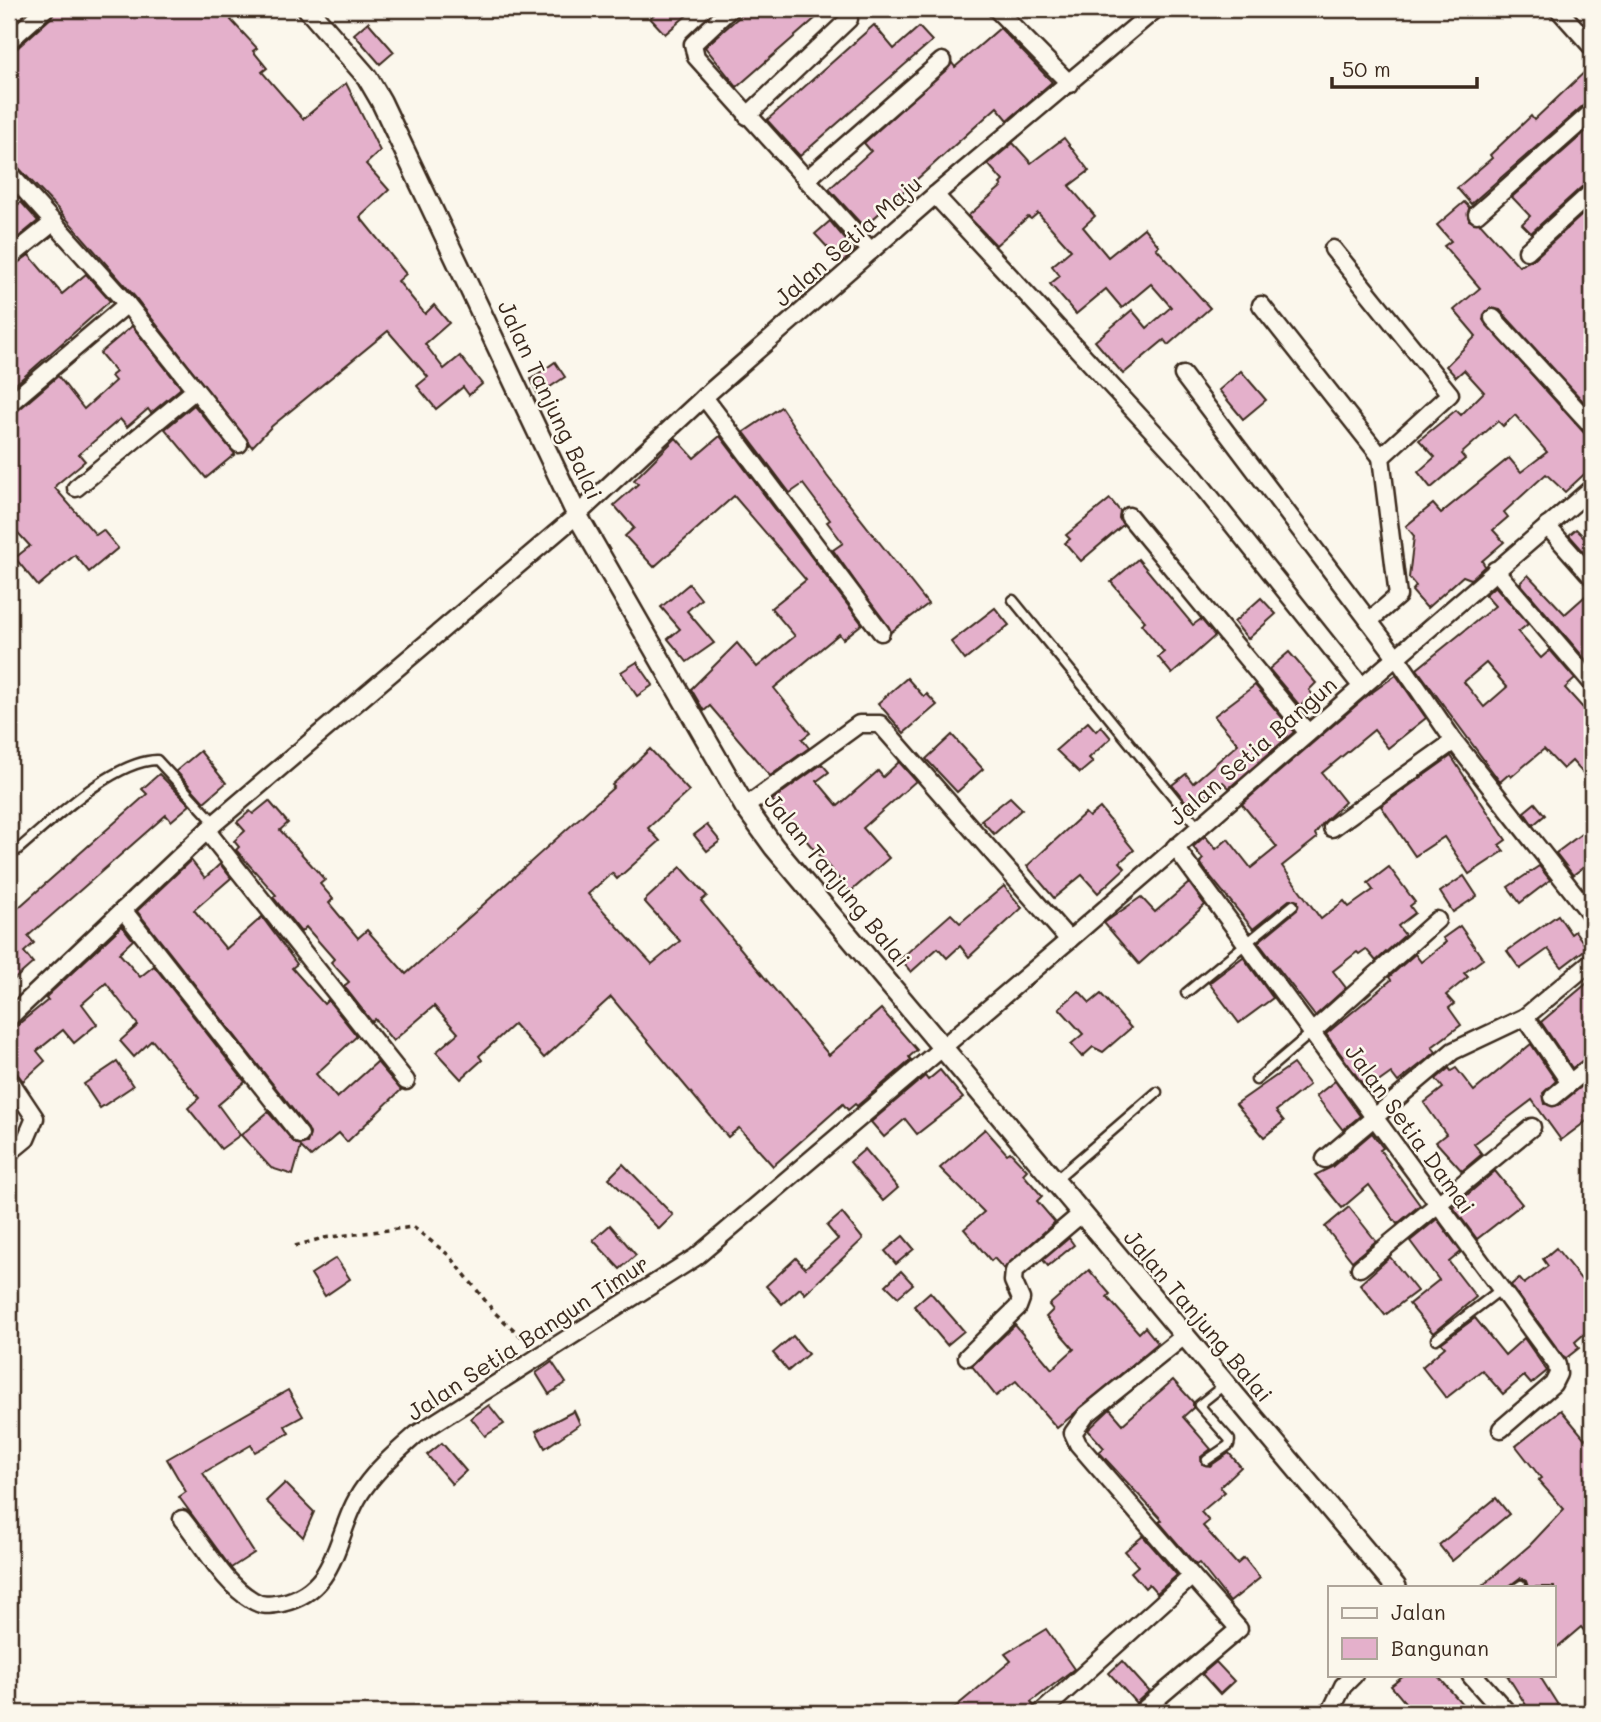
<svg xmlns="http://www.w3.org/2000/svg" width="1601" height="1722" font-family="Mali,sans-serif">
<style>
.building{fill:#e4b0cb;stroke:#3b2a1e;stroke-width:2;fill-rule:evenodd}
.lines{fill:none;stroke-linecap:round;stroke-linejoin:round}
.service-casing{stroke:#3b2a1e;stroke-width:13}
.minor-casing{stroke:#3b2a1e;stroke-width:21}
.tertiary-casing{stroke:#3b2a1e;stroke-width:24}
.path{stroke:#3b2a1e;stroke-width:3.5;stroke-dasharray:5 5;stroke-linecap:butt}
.service{stroke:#fbf7ec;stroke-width:8}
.minor{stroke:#fbf7ec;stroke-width:16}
.tertiary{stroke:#fbf7ec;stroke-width:19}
.labels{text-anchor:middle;stroke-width:5;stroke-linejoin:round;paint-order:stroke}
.street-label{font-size:23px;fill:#3b2a1e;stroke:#fbf7ec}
</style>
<rect width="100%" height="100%" fill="#fbf7ec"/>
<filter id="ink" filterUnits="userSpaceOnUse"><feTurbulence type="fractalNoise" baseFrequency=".0143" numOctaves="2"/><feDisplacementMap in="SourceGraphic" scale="14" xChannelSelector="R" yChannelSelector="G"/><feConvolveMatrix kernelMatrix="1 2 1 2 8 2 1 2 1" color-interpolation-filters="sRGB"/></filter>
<g filter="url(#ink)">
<g class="building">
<polygon points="55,9 244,9 231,20 257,48 253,51 267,68 262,72 303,119 346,83 380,151 366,164 389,190 360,217 406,274 398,281 425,314 434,305 449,323 425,344 444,369 460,356 482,384 469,395 463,387 436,409 417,386 428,377 388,331 272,426 252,447 135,297 57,208 17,166 9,163 9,51 16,49 52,17"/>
<polygon points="661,9 694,9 665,34 650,18"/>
<polygon points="748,9 826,9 737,87 705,47"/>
<polygon points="368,22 394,52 380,64 354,34"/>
<polygon points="874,25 894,49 919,27 932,41 800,156 767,120"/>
<polygon points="1000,28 1052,82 1008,120 997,107 864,227 829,189 871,151 864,143 952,63 955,67"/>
<polygon points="1592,65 1592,102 1585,104 1471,204 1457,188 1492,158 1490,155 1531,116 1534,120"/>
<polygon points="1592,126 1592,182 1585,184 1531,233 1522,224 1530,216 1512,197"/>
<polygon points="1064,138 1089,171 1069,186 1095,216 1083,227 1108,257 1144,228 1159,246 1156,248 1210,308 1168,345 1164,340 1123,374 1095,341 1132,310 1147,328 1171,307 1151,284 1122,308 1106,289 1076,314 1050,284 1060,276 1052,266 1071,250 1038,213 1031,219 1028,217 996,245 968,216 1002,186 1000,184 1003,181 988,164 1013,143 1031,163"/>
<polygon points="21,202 38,221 9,245 9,212"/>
<polygon points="1464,202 1469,207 1469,220 1481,224 1519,266 1534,259 1592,206 1592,411 1500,310 1490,308 1483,320 1584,433 1592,436 1592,467 1565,492 1546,474 1504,512 1508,517 1493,530 1504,542 1482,561 1485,566 1471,579 1463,576 1427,608 1412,591 1416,586 1409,578 1414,536 1406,526 1433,504 1441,513 1509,458 1521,472 1547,452 1515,415 1503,426 1498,421 1461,454 1465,459 1431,488 1418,472 1435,457 1419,440 1456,410 1461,415 1484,392 1464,370 1456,377 1446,366 1476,336 1454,310 1480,288 1444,246 1451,241 1437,225"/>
<polygon points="830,221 855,251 842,263 815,234"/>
<polygon points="29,255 62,294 86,274 110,301 9,390 9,268"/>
<polygon points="132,326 181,388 151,413 148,409 127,427 120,419 79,454 85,461 56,485 55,488 96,535 103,530 118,548 89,572 75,555 38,586 15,558 30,546 9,523 9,414 16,412 58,376 84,409 115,381 111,376 116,372 100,353"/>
<polygon points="555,362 565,377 538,395 531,379"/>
<polygon points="1241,371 1266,400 1243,419 1219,390"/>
<polygon points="194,405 235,454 206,478 165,429"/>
<polygon points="781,407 827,476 928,604 891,632 833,550 843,543 827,522 830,520 803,484 790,493 744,432"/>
<polygon points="720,436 862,624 843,639 839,634 774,688 810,733 802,739 809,748 770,776 710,706 704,711 691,689 737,643 757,667 795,636 771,608 806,580 734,496 654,567 625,536 634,528 614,505 638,484 634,480 676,438 694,458"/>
<polygon points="1110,499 1120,511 1119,518 1123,525 1081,561 1065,543 1070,539 1066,535"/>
<polygon points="1576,529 1584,537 1592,530 1592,561 1569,535"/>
<polygon points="1138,559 1193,625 1201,619 1215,636 1172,674 1158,657 1164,652 1141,624 1145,621 1111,582"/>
<polygon points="1528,575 1565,614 1592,590 1591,666 1520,583"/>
<polygon points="689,584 701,599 687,611 714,643 687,662 668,639 680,629 661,607"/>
<path d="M1495,586L1528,624L1518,632L1541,658L1550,650L1575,679L1565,688L1592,718V783L1572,761L1563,769L1544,749L1511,777L1509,774L1500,782L1417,669L1495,606L1485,595ZM1486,663L1507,687L1484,707L1464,682Z"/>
<polygon points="1261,598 1276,614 1248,639 1234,622"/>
<polygon points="995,608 1009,625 965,660 951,642"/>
<polygon points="1289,652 1316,683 1309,690 1313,695 1300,706 1269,669"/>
<polygon points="637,662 653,685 637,696 621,672"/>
<polygon points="1396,675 1426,718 1388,748 1374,730 1322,773 1345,802 1323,823 1315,834 1317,838 1282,866 1321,919 1344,901 1349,907 1373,890 1368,883 1389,867 1415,902 1410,906 1415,913 1398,926 1405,935 1376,961 1366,949 1359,954 1357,952 1333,971 1346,988 1315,1016 1258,942 1297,910 1298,901 1289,900 1253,929 1205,870 1200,862 1203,859 1193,847 1205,836 1216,849 1228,839 1251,868 1277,847 1242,804 1367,696"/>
<polygon points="907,678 924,697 927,694 937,705 904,733 878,703"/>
<polygon points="1255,685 1294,732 1229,788 1223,782 1191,808 1172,785 1186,774 1193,783 1238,744 1214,716"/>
<polygon points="1088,722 1096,731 1101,726 1111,738 1089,758 1093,762 1080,773 1056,750"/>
<polygon points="952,735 983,769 957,792 926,759"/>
<polygon points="650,749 689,791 648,828 660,841 617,879 612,873 588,894 652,964 680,941 644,901 681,867 707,896 701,901 829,1055 881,1009 917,1050 909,1057 911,1060 857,1106 855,1104 848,1110 843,1104 773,1166 739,1128 728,1137 611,997 544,1058 514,1024 479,1056 482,1060 461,1079 436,1052 458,1033 434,1006 393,1041 375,1019 372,1022 344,986 349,982 331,962 334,959 306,927 301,932 273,897 276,895 236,850 239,847 234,841 245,831 237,822 250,811 253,814 269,801 288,823 280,830 325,880 320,884 333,899 329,903 358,938 367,930 406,974 614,787 612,785"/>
<polygon points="200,751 226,783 204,802 176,771"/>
<polygon points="1451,756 1506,840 1499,845 1504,851 1469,874 1444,837 1415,856 1381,806"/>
<polygon points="899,762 916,781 863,828 889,858 850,892 772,800 822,764 829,772 817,781 838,806 878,771 883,777"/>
<polygon points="159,774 190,805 171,821 166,815 28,936 34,943 24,952 33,963 9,984 9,916 147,794 142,789"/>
<polygon points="1010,797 1022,809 994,834 981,820"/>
<polygon points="1535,803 1545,815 1533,825 1524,812"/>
<polygon points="1100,808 1134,850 1120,862 1125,868 1098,893 1082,875 1054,898 1027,866 1085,813 1089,817"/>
<polygon points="707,825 720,841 707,851 694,835"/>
<polygon points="1592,826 1592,861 1573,875 1556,853"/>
<polygon points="191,860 205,878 220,864 231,878 194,910 226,949 262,917 297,964 292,968 324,1004 328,1000 357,1036 316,1074 337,1098 377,1062 401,1090 347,1142 339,1133 311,1157 301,1147 293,1175 271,1168 241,1135 268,1112 296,1144 307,1143 310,1134 308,1129 137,911"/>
<polygon points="1539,866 1550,880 1520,903 1508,887"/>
<polygon points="1464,876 1477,896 1453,912 1440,892"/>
<polygon points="1189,883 1205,905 1139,964 1104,923 1141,897 1155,912"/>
<polygon points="1004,886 1022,908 969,957 960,946 947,958 938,948 911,972 900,959 951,914 960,923"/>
<polygon points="1558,915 1571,934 1575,931 1587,948 1562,967 1548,949 1520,969 1507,951"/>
<polygon points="122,926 133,940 119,953 140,977 154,966 245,1082 218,1105 240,1135 221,1149 188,1108 199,1098 152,1040 134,1057 120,1041 138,1025 106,983 82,1004 97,1024 74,1043 63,1030 37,1051 45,1061 23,1081 14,1070 9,1069 9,1032 48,1000 45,998"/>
<polygon points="1460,926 1483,959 1464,973 1468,977 1446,995 1454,1004 1449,1008 1461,1025 1432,1047 1436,1052 1398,1082 1391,1073 1367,1090 1326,1034 1391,980 1389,977 1415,954 1421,962 1446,942 1443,938"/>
<polygon points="1243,957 1273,998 1239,1023 1209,983"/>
<polygon points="1592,979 1592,1055 1572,1068 1541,1022"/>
<polygon points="1079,991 1090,1003 1101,994 1131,1028 1103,1052 1093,1047 1082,1057 1071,1044 1083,1034 1059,1008"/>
<polygon points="1531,1044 1556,1081 1543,1093 1545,1104 1559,1105 1592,1078 1592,1117 1561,1140 1532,1100 1474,1144 1482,1154 1462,1171 1436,1142 1446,1134 1424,1103 1443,1088 1436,1079 1449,1068 1451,1071 1456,1068 1474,1091"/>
<polygon points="117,1062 133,1086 100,1108 84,1084"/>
<polygon points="1293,1064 1309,1085 1276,1111 1284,1121 1264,1137 1236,1104"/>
<polygon points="940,1070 963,1098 917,1134 905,1119 884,1137 871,1122 925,1076 928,1080"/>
<polygon points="1335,1081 1360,1116 1343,1130 1316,1096"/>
<polygon points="985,1129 1007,1154 1010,1152 1027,1170 1023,1174 1042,1196 1037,1201 1055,1222 1004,1269 994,1258 991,1261 964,1229 984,1212 940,1168"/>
<polygon points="1372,1133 1383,1148 1380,1150 1420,1205 1397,1224 1369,1185 1342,1208 1315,1175 1332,1167"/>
<polygon points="865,1149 898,1188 883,1201 850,1162"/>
<polygon points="623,1164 673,1215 659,1229 609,1178"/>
<polygon points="1495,1171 1522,1204 1477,1239 1453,1207"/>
<polygon points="1349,1207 1376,1241 1352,1261 1325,1227"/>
<polygon points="842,1213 863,1239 805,1294 800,1288 782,1304 766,1286 796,1258 805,1268 838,1239 827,1226"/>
<polygon points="1437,1219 1461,1252 1449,1262 1476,1297 1433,1333 1409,1304 1439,1280 1410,1241"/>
<polygon points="610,1225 636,1255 620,1269 593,1240"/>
<polygon points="903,1236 914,1249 896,1264 885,1251"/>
<polygon points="1069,1238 1074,1245 1048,1266 1043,1260"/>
<polygon points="1556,1248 1592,1293 1592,1327 1575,1342 1579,1348 1565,1359 1511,1285 1519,1278 1524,1284 1548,1266 1543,1259"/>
<polygon points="1390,1257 1417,1291 1385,1315 1360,1284"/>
<polygon points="336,1258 350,1279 325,1296 311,1274"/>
<polygon points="1089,1270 1110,1294 1107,1297 1139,1333 1145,1327 1158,1343 1057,1428 1016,1381 996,1396 972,1366 1015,1325 1052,1369 1074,1349 1046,1317 1053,1310 1049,1305"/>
<polygon points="901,1271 913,1284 898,1297 886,1285"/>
<polygon points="930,1292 964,1331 947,1345 914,1306"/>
<polygon points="1475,1318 1505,1355 1524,1338 1547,1371 1531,1384 1524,1376 1503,1394 1482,1370 1446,1398 1422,1367 1445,1347 1441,1343"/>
<polygon points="793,1336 808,1354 788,1371 773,1353"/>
<polygon points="552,1362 566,1383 549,1394 536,1373"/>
<polygon points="1173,1380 1193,1402 1193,1408 1183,1417 1211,1449 1201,1457 1202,1464 1210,1466 1229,1453 1241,1467 1220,1487 1225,1492 1201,1512 1209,1521 1203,1526 1219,1544 1237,1564 1244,1558 1260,1578 1230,1602 1199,1563 1196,1565 1159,1522 1162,1520 1099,1452 1104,1448 1088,1430 1110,1409 1123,1424"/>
<polygon points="288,1390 303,1416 285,1426 289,1433 255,1452 251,1445 203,1473 254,1553 231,1568 179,1497 186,1492 167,1459"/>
<polygon points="489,1405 504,1424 485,1436 471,1418"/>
<polygon points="1561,1410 1585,1439 1592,1432 1592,1570 1585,1576 1592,1584 1592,1640 1581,1627 1554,1650 1554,1587 1528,1587 1526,1581 1520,1578 1508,1587 1481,1587 1530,1545 1564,1509 1538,1480 1541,1478 1516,1446"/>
<polygon points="574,1411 580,1424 545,1448 536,1431"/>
<polygon points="442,1443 466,1471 452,1484 427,1455"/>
<polygon points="285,1483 314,1512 303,1537 266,1501"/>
<polygon points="1496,1498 1509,1514 1452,1561 1439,1545"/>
<polygon points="1143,1536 1177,1575 1157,1593 1149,1584 1145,1588 1131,1572 1138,1566 1125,1551"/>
<polygon points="1046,1629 1074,1669 1031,1702 1034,1706 1031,1713 948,1713 1011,1661 1005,1654"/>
<polygon points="1122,1661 1149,1691 1136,1703 1109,1673"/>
<polygon points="1216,1662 1234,1681 1220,1694 1202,1674"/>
<polygon points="1405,1675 1437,1675 1470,1713 1414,1713 1391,1686"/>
<polygon points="1507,1675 1539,1675 1563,1713 1531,1713"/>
</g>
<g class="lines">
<defs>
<g id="service">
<polyline points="1013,600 1198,827"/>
<path d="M9,857C46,827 110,761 157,760L215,823"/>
<polyline points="1186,993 1293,905"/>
<polyline points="1256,1080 1311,1033"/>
<polyline points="1054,1181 1157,1092"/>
<polyline points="1436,1339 1500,1290"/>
<polyline points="1207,1460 1229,1445 1230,1440 1199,1405 1224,1385"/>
<polyline points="1518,1587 1521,1585"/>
</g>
<g id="minor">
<polyline points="730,9 693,44 696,57 871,251"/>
<polyline points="996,9 1070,84"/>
<polyline points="1558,9 1592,47"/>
<polyline points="9,41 45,9"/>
<polyline points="747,116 849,19"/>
<polyline points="9,173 127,304 239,444"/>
<polyline points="806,180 942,61"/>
<polyline points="935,195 1189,470 1362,687"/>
<polyline points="1477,214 1592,112"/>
<polyline points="1333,249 1450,394 1381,457 1398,596 1369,621"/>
<polyline points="1527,251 1592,192"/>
<polyline points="9,258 54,222"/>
<polyline points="1261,305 1381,457"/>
<polyline points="1493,318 1592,426"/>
<polyline points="1183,375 1397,658 1454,741 1592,916"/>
<polyline points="704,397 881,632"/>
<polyline points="9,404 127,304"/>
<polyline points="76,488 194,391"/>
<polyline points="1129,516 1308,733"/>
<polyline points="1547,526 1592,577"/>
<polyline points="1495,570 1592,683"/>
<polyline points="745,807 859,724 880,724 1069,940"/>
<polyline points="1332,828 1454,741"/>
<polyline points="207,831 406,1081"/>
<polyline points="1175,847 1557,1365 1558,1374 1553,1384 1501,1429"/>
<polyline points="123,910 300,1135"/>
<polyline points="1592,961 1525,1017 1570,1083 1592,1065"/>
<polyline points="9,1018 215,823 577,515 704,397 935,195 1156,9"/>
<polyline points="1311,1033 1437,920"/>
<polyline points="9,1079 35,1118 26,1139 9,1153"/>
<polyline points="1553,1097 1570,1083"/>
<polyline points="1325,1159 1453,1051 1525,1017"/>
<polyline points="1360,1268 1532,1127"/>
<polyline points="967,1357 1018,1307 1021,1299 1013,1281 1014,1271 1080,1215"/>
<path d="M182,1519C203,1544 223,1583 252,1600C263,1607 270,1605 282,1603C342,1589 334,1529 364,1488C379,1467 398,1451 417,1434L696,1257L1069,940L1592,488"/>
<polyline points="1041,1713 1192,1576 1078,1444 1073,1433 1086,1415 1184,1336"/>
<polyline points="1140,1713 1239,1629 1192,1576"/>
<polyline points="1330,1713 1343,1686 1354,1675"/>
</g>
<g id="tertiary">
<polyline points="308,9 367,77 381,101 577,515 745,807 774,847 1396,1587"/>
<polyline points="1472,1675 1506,1713"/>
</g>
</defs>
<use href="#service" class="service-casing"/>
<use href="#minor" class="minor-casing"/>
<use href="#tertiary" class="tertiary-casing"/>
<polyline class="path" points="295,1246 323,1238 413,1227 450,1256 495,1313 530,1344"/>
<use href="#service" class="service"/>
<use href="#minor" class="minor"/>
<use href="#tertiary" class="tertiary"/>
</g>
</g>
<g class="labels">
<g class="street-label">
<text transform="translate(848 241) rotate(-41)" y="8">Jalan Setia Maju</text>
<text transform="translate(550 400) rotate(65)" y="8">Jalan Tanjung Balai</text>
<text transform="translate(1253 751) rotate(-41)" y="8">Jalan Setia Bangun</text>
<text transform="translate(837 880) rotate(51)" y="8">Jalan Tanjung Balai</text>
<text transform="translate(1410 1129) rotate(54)" y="8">Jalan Setia Damai</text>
<text transform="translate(1198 1316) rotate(50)" y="8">Jalan Tanjung Balai</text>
<text transform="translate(528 1338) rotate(-33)" y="8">Jalan Setia Bangun Timur</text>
</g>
</g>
<rect width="1601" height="1722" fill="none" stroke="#fbf7ec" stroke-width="35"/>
<rect x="18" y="18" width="1566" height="1687" fill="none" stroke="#3b2a1e" stroke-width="2.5" filter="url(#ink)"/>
<rect x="1328" y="1586" width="228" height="91" fill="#fbf7ec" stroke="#aea59a" stroke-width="2"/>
<rect x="1342" y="1608" width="35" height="10" fill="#fbf7ec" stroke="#aea59a" stroke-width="2"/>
<text x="1391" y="1620" font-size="21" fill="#3b2a1e">Jalan</text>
<rect x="1342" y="1638" width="35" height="21" fill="#e4b0cb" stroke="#aea59a" stroke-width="2"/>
<text x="1391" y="1656" font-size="21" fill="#3b2a1e">Bangunan</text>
<path d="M1332 77v10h145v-10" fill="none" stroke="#3b2a1e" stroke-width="3.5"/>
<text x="1342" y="77" font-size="21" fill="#3b2a1e" stroke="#fbf7ec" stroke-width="5" paint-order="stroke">50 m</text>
</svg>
